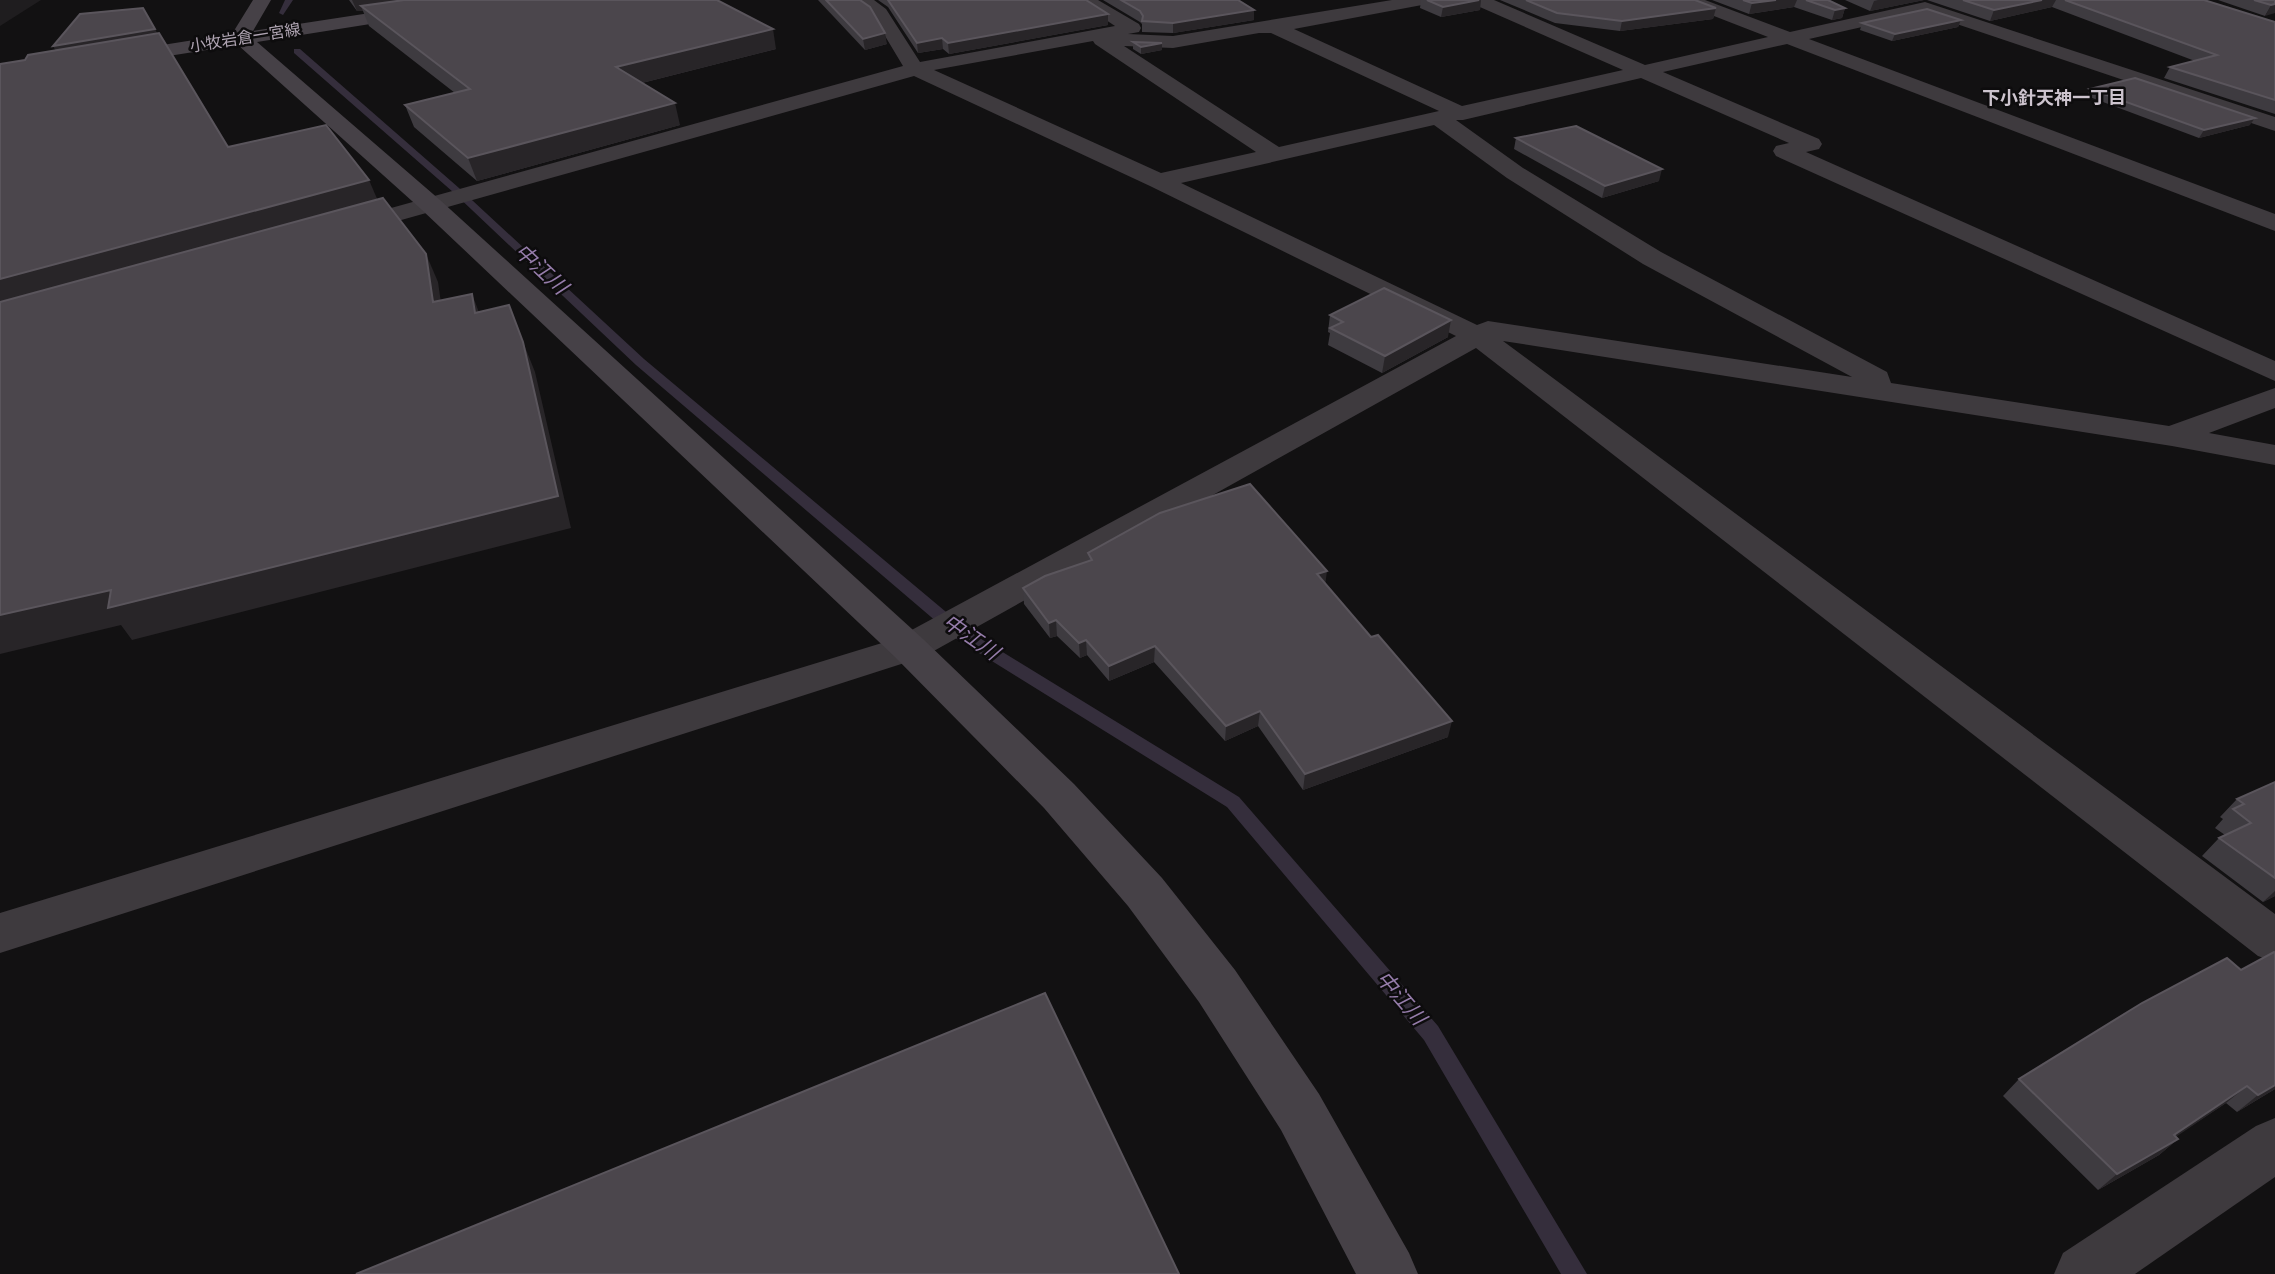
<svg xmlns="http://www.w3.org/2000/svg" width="2275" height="1274" font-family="Lato,'Noto Sans JP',sans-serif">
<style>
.built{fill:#1f1d1f}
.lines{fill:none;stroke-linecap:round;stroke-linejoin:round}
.stream{fill:#352e3c;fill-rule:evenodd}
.street{fill:#3e3a3e;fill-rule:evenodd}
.secondary{fill:#464147;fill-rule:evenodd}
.wall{fill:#3e3b40}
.shaded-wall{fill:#282528}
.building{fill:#4b464c;stroke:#5a555c;stroke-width:2}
.labels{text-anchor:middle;stroke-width:5;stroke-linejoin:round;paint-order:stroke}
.far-street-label{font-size:16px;fill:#afa4b2;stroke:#0d0c0d}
.far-neighbourhood-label{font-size:18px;font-weight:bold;fill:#cdc4ce;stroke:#0d0c0d}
.water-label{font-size:21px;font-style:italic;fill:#967dab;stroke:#0d0c0d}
</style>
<rect width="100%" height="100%" fill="#121112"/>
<polygon class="built" points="0,0 41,0 0,26"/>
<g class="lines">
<g class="stream">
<polygon points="285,0 293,0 283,15 279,13"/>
<polygon points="294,49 300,49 459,188 644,359 970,632 1239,797 1438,1026 1587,1274 1561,1274 1424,1040 1227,807 958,640 636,365 453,192 294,53"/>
</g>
<g class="street">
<path d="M853,0H874L886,9L920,62L1115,26L1076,0H1098L1139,24L1141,28L1139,32L1128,34L1173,36L1392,0H1431L1422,5L1294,29L1462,106L1623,70L1473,4L1470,0H1494L1645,65L1768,37L1683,4L1680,0H1705L1790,32L1925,2L2275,117V131L1924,13L1809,39L2275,214V231L1787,44L1663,72L1819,139L1822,144L1819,149L1806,152L2275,361V381L1776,156L1773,151L1776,146L1789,143L1641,78L1463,120H1456L1523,168L1661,252L1887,372L1891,383L2169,426L2275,388V408L2209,433L2275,445V465L2172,446L1503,341L2275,914V962L2258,956L1476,348L923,657L0,953V913L895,639L1456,336L1150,186L914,76L355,233L346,236L337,233L333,228L337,223L903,66L873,16ZM1259,33H1271L1439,111L1279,147L1124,46L1173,48ZM1093,41L1095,44L1256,152L1161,173L934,70ZM1434,125L1507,178L1643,264L1852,377L1488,321L1477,325L1181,183Z"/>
<polygon points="2275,1118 2275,1177 2135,1274 2054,1274 2063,1253 2256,1126"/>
</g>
<polygon class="secondary" points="253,0 271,0 253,31 455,0 499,0 490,5 257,42 440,200 923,639 1074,784 1162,878 1235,970 1319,1094 1409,1253 1418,1274 1356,1274 1281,1130 1199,1002 1128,906 1044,808 895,657 422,210 238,45 118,64 108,58 118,52 232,34"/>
</g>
<g class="wall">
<polygon points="349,0 717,0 776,49 642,83 680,125 477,181 414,127 405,105 455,93 369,26 363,11 357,11"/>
<polygon points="818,0 860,0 887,44 865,50"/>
<polygon points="878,0 1086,0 1108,25 949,54 943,49 918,53 888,7"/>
<polygon points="1103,0 1238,0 1254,10 1254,20 1173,33 1142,32 1142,24 1140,22"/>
<polygon points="1421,0 1481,0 1480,10 1441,17 1420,8"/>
<polygon points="1500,0 1695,0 1716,8 1713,19 1620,31 1555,23"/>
<polygon points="1712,0 1828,0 1845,8 1842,18 1832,20 1794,7 1749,14"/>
<polygon points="1845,0 1924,0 1870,11"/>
<polygon points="1927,0 2204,0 2275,22 2275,114 2164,78 2170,67 2195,61 2052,7 1990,21"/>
<polygon points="2218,0 2275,0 2265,16"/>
<polygon points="1961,20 1958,27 1892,41 1860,30 1862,23"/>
<polygon points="1133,42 1162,50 1141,54 1133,49"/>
<polygon points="2090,89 2250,125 2199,138 2087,96"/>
<polygon points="1516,138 1659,181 1602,198 1514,149"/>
<polygon points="1330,315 1448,337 1382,373 1328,345 1330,333 1328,332"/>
<polygon points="1088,553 1325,583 1448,737 1303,790 1258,726 1225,741 1154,662 1109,681 1087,655 1080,658 1057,636 1050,638 1024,604 1023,588 1088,561"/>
<polygon points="2275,782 2275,896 2263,902 2202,856 2219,838 2225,835 2215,828 2223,819 2220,817 2237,799"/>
<polygon points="2142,1003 2275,1089 2237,1112 2226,1103 2176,1136 2178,1139 2159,1155 2098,1190 2003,1096 2019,1079"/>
</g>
<g class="shaded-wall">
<polygon points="352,0 436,0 361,6 363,11 357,11"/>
<polygon points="1481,0 1480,10 1441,17 1443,7"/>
<polygon points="1776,0 1797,0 1794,7 1749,14 1752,3"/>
<polygon points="1878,0 1924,0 1870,11 1874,1"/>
<polygon points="2042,0 2056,0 2052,7 1990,21 1994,10"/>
<polygon points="2275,4 2275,13 2265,16 2271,5"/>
<polygon points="1716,8 1713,19 1620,31 1622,21"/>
<polygon points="1845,8 1842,18 1832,20 1835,10"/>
<polygon points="1254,10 1254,20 1173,33 1173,23"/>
<polygon points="1108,14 1108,25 949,54 948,43"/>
<polygon points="1961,20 1958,27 1892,41 1895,34"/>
<polygon points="155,29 162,42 60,59 53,46"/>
<polygon points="773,29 776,49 622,88 616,67"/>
<polygon points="885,33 887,44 865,50 863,39"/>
<polygon points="942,38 943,49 918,53 917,43"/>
<polygon points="1162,43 1162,50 1141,54 1141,47"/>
<polygon points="675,103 680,125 477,181 468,158"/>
<polygon points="2255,118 2250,125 2199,138 2204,130"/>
<polygon points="1662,169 1659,181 1602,198 1605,186"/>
<polygon points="369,180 381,208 0,309 0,277"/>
<polygon points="426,254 438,282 445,331 433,302"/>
<polygon points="472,294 483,323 475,313"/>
<polygon points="1451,320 1448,337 1382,373 1385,356"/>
<polygon points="523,342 535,372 571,528 132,640 121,625 0,654 0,615 111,590"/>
<polygon points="1327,571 1325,586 1317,574"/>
<polygon points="1056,620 1057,636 1050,638 1049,623"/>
<polygon points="1086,640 1087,655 1080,658 1079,643"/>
<polygon points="1155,646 1154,662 1109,681 1109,666"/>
<polygon points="1260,711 1258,726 1225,741 1226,726"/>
<polygon points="1452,721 1448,737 1303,790 1305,774"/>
<polygon points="2275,891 2275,896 2263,902"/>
<polygon points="2275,1085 2275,1089 2237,1112 2258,1095"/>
<polygon points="2247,1086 2226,1103 2155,1151 2174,1135"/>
<polygon points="2178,1139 2159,1155 2098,1190 2117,1174"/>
</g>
<g class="building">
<polygon points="404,0 717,0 773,29 616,67 675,103 468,158 405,105 470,89 361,6"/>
<polygon points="826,0 860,0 870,7 885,33 863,39"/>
<polygon points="888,0 1086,0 1108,14 948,43 942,38 917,43"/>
<polygon points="1121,0 1238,0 1254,10 1173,23 1142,21 1143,16 1140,11"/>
<polygon points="1427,0 1479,0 1443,7"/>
<polygon points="1526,0 1695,0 1716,8 1622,21 1557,13"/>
<polygon points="1743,0 1776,0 1752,3"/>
<polygon points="1806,0 1828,0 1845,8 1835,10"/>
<polygon points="1963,0 2042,0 1994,10"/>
<polygon points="2065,0 2204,0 2275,22 2275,100 2170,67 2217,55"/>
<polygon points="2254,0 2275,0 2275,4 2271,5"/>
<polygon points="143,8 155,29 53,46 80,14"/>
<polygon points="1927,9 1961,20 1895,34 1862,23"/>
<polygon points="159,33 228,147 326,125 369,180 0,279 0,64 25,60 28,55"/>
<polygon points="1133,42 1162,43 1141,47"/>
<polygon points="2135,78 2255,118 2204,130 2090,89"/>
<polygon points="1576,126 1662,169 1605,186 1516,138"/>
<polygon points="383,198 426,254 433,302 472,294 475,313 509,305 523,342 558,496 108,608 111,590 0,615 0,302"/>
<polygon points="1384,288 1451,320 1385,356 1330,328 1343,322 1330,315"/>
<polygon points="1250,484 1327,571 1317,574 1371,637 1378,635 1452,721 1305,774 1260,711 1226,726 1155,646 1109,666 1086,640 1079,643 1056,620 1049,623 1023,588 1045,576 1092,560 1088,553 1160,513"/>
<polygon points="2275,782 2275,878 2219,838 2251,823 2233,809 2244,804 2237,799"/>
<polygon points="2274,952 2275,953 2275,1085 2258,1095 2247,1086 2174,1135 2178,1139 2117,1174 2019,1079 2142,1003 2227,958 2241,970"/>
<polygon points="1045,993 1179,1274 356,1274"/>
</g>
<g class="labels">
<g class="far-street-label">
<text transform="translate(245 37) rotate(-9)" y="6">小牧岩倉一宮線</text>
</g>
<g class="far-neighbourhood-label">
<text x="2054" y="104">下小針天神一丁目</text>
</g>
<g class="water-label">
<text transform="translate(541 269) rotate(43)" y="7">中江川</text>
<text transform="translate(971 637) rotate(35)" y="7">中江川</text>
<text transform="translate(1401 998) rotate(49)" y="7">中江川</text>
</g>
</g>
</svg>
